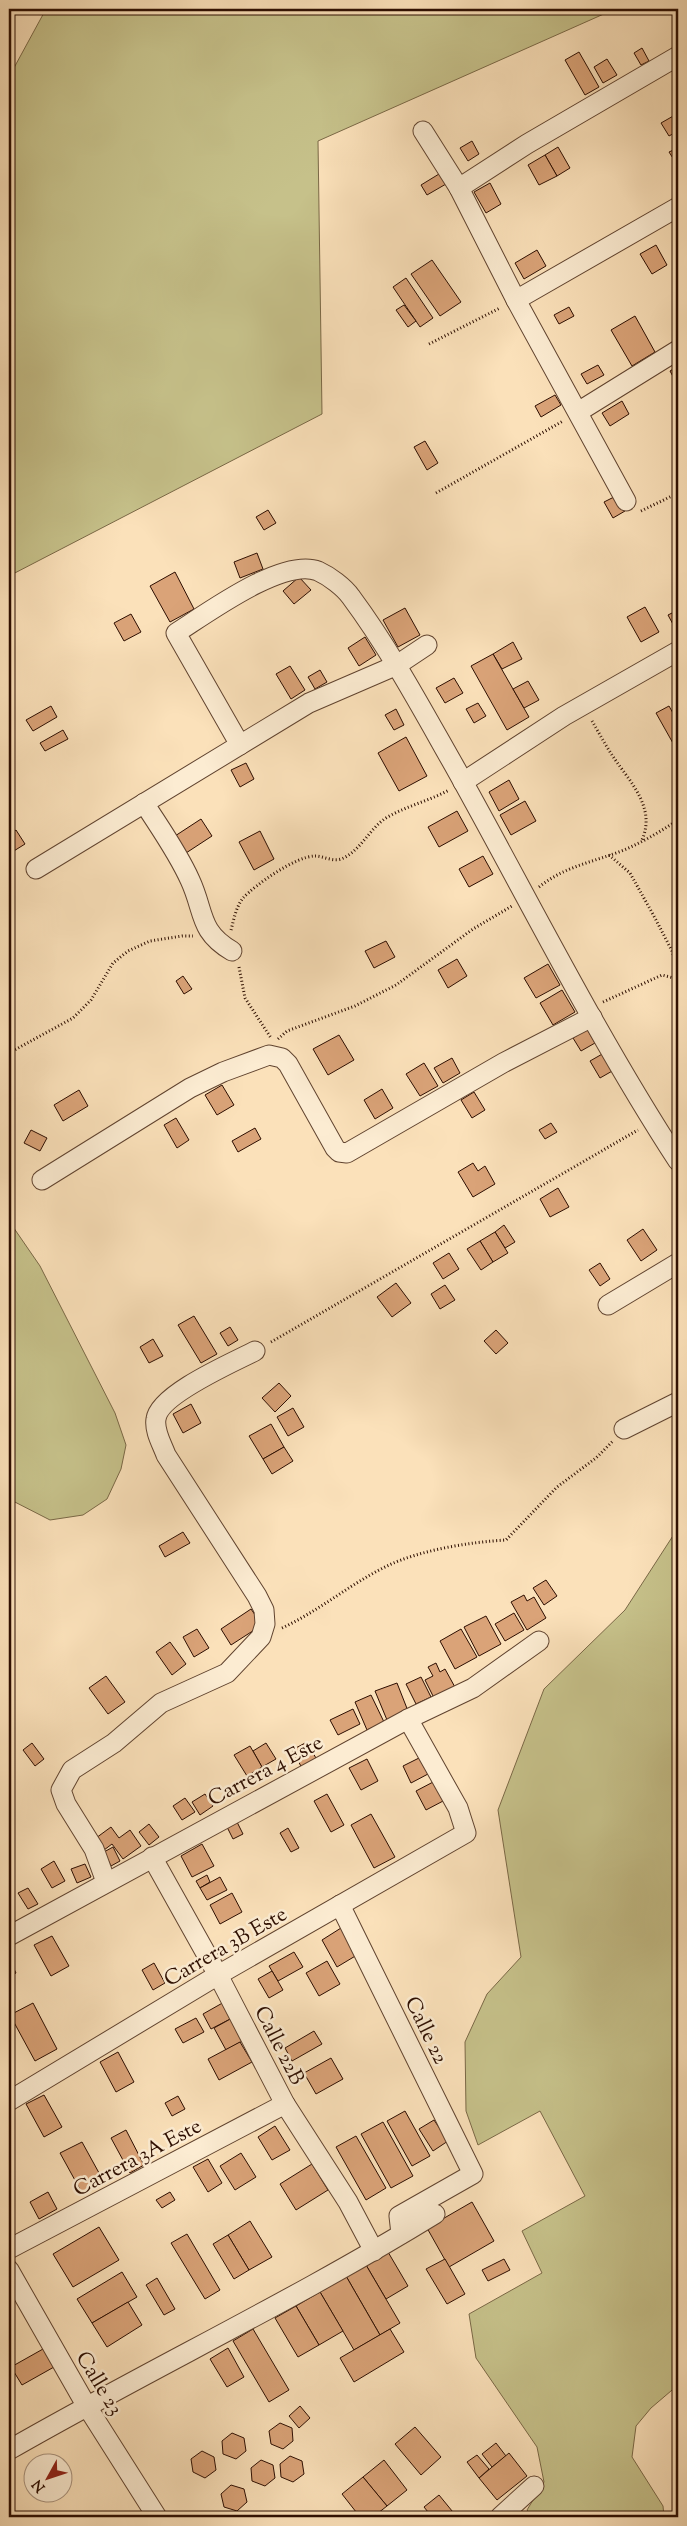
<svg xmlns="http://www.w3.org/2000/svg" width="687" height="2526" font-family="'Sorts Mill Goudy',serif">
<style>
.green{fill:#c6c18a;stroke:#7a6846}
.building{fill:#daa378;stroke:#2d0e01}
.lines{fill:none;stroke-linecap:round;stroke-linejoin:round}
.minor-casing{stroke:#60432f;stroke-width:21}
.path{stroke:#2d0e01;stroke-width:3;stroke-dasharray:1 2.5;stroke-linecap:butt}
.minor{stroke:#fcecd2;stroke-width:19}
.labels{text-anchor:middle;stroke-width:5;stroke-linejoin:round;paint-order:stroke}
.street-label{font-size:21px;fill:#2d0e01;stroke:#fcecd2}
</style>
<rect width="100%" height="100%" fill="#fbe1ba"/>
<filter id="stains"><feTurbulence type="fractalNoise" baseFrequency=".004" numOctaves="4"/><feColorMatrix values="0 0 0 0 .2 0 0 0 0 .09 0 0 0 0 .02 0 0 0 .5 -.17"/></filter>
<radialGradient id="worn" r=".72"><stop offset=".6" stop-color="#630" stop-opacity="0"/><stop offset="1" stop-color="#630" stop-opacity=".3"/></radialGradient>
<g class="green">
<polygon points="46,9 615,9 318,141 322,414 9,576 9,77"/>
<polygon points="9,1221 40,1266 115,1413 126,1445 121,1469 107,1499 83,1515 50,1520 9,1499"/>
<polygon points="678,1528 678,2385 651,2408 636,2426 632,2457 663,2506 664,2517 533,2517 527,2510 544,2482 537,2447 476,2358 469,2314 542,2273 522,2231 585,2196 540,2111 478,2145 466,2111 465,2042 487,1994 521,1957 498,1810 544,1689 625,1610"/>
</g>
<g class="building">
<polygon points="642,48 649,61 641,65 634,53"/>
<polygon points="579,52 599,87 585,95 565,60"/>
<polygon points="607,59 617,75 603,83 594,67"/>
<polygon points="675,115 678,120 678,131 669,136 661,123"/>
<polygon points="472,141 479,154 468,161 460,148"/>
<polygon points="558,147 570,168 557,176 545,155"/>
<polygon points="678,148 678,166 669,152"/>
<polygon points="545,155 557,176 539,185 528,165"/>
<polygon points="439,174 446,184 427,195 421,185"/>
<polygon points="490,183 501,204 486,213 474,192"/>
<polygon points="656,245 667,265 652,274 640,254"/>
<polygon points="537,250 546,266 524,279 515,263"/>
<polygon points="432,260 461,302 440,316 411,274"/>
<polygon points="406,278 433,318 420,327 393,287"/>
<polygon points="404,305 416,321 408,327 396,310"/>
<polygon points="569,307 574,316 559,324 554,315"/>
<polygon points="635,316 655,352 632,366 611,330"/>
<polygon points="598,365 604,375 587,384 581,374"/>
<polygon points="678,366 678,381 676,382 670,371"/>
<polygon points="555,395 561,405 541,417 535,406"/>
<polygon points="622,401 629,414 610,426 602,413"/>
<polygon points="425,441 438,463 427,470 414,447"/>
<polygon points="616,496 625,511 613,518 604,502"/>
<polygon points="268,510 276,523 264,530 256,517"/>
<polygon points="257,553 263,569 240,578 234,562"/>
<polygon points="175,572 194,609 170,622 150,586"/>
<polygon points="299,577 311,590 294,604 283,591"/>
<polygon points="645,607 659,632 641,642 627,617"/>
<polygon points="405,608 420,635 398,647 383,620"/>
<polygon points="678,610 678,626 675,628 668,615"/>
<polygon points="131,614 141,632 124,641 114,623"/>
<polygon points="365,637 376,655 359,666 348,648"/>
<polygon points="513,642 522,659 502,669 493,654"/>
<polygon points="493,654 529,717 507,730 471,666"/>
<polygon points="290,666 305,690 291,699 276,674"/>
<polygon points="320,670 327,682 315,689 308,677"/>
<polygon points="454,678 463,693 445,703 436,688"/>
<polygon points="528,681 539,700 524,708 513,689"/>
<polygon points="478,703 486,716 474,723 466,709"/>
<polygon points="51,706 57,717 33,731 26,720"/>
<polygon points="669,706 678,722 678,742 674,745 656,713"/>
<polygon points="396,709 404,725 394,730 385,715"/>
<polygon points="63,730 68,739 45,751 40,743"/>
<polygon points="406,737 427,776 399,791 378,753"/>
<polygon points="246,763 254,779 240,787 231,770"/>
<polygon points="509,780 519,799 499,811 489,792"/>
<polygon points="525,801 536,821 511,835 500,815"/>
<polygon points="457,811 468,831 439,847 428,827"/>
<polygon points="201,819 212,836 186,853 175,836"/>
<polygon points="16,830 25,844 9,854 9,835"/>
<polygon points="260,831 274,859 254,870 239,842"/>
<polygon points="483,856 493,874 469,887 459,869"/>
<polygon points="386,941 395,957 374,968 365,951"/>
<polygon points="457,959 467,976 448,988 438,970"/>
<polygon points="548,964 560,985 536,998 524,978"/>
<polygon points="183,976 192,989 184,994 176,981"/>
<polygon points="562,990 575,1012 553,1025 540,1003"/>
<polygon points="587,1029 595,1043 581,1051 573,1038"/>
<polygon points="339,1035 354,1060 328,1075 313,1049"/>
<polygon points="604,1053 614,1070 600,1078 590,1061"/>
<polygon points="452,1058 460,1073 443,1083 434,1068"/>
<polygon points="424,1063 438,1086 420,1096 406,1074"/>
<polygon points="222,1085 234,1105 217,1115 205,1095"/>
<polygon points="382,1089 393,1108 375,1119 364,1100"/>
<polygon points="79,1090 88,1106 63,1121 54,1105"/>
<polygon points="474,1092 485,1110 472,1118 461,1100"/>
<polygon points="176,1118 189,1140 177,1148 164,1125"/>
<polygon points="551,1123 557,1132 545,1139 539,1130"/>
<polygon points="255,1128 261,1139 238,1152 232,1141"/>
<polygon points="31,1130 47,1138 40,1151 24,1143"/>
<polygon points="473,1163 478,1171 485,1166 495,1184 473,1197 458,1172"/>
<polygon points="558,1188 569,1207 550,1217 540,1199"/>
<polygon points="504,1225 515,1242 505,1248 495,1232"/>
<polygon points="643,1229 657,1250 641,1261 627,1240"/>
<polygon points="495,1232 508,1253 493,1262 480,1241"/>
<polygon points="480,1241 493,1262 481,1270 467,1249"/>
<polygon points="449,1253 459,1269 443,1279 433,1263"/>
<polygon points="600,1263 610,1279 600,1286 589,1270"/>
<polygon points="396,1283 411,1303 392,1317 377,1297"/>
<polygon points="445,1285 455,1300 440,1309 431,1294"/>
<polygon points="194,1316 217,1354 201,1363 178,1325"/>
<polygon points="230,1327 238,1340 228,1346 220,1333"/>
<polygon points="496,1330 508,1343 496,1354 484,1341"/>
<polygon points="153,1339 163,1356 149,1363 140,1347"/>
<polygon points="279,1383 291,1396 275,1412 262,1398"/>
<polygon points="191,1404 201,1423 183,1433 173,1414"/>
<polygon points="293,1408 304,1427 288,1436 277,1417"/>
<polygon points="271,1424 284,1447 263,1459 249,1436"/>
<polygon points="284,1447 293,1461 272,1474 263,1459"/>
<polygon points="183,1532 190,1543 165,1557 159,1546"/>
<polygon points="546,1580 557,1596 544,1605 533,1588"/>
<polygon points="524,1595 527,1601 534,1597 546,1618 527,1630 511,1602"/>
<polygon points="251,1609 262,1625 231,1645 221,1629"/>
<polygon points="514,1613 524,1630 505,1641 495,1624"/>
<polygon points="486,1616 501,1644 479,1656 464,1627"/>
<polygon points="197,1629 209,1648 194,1657 183,1637"/>
<polygon points="461,1629 477,1657 455,1669 440,1641"/>
<polygon points="170,1642 186,1664 172,1675 156,1652"/>
<polygon points="436,1663 440,1672 445,1669 456,1689 435,1700 425,1680 433,1676 428,1667"/>
<polygon points="106,1676 125,1702 108,1714 89,1688"/>
<polygon points="421,1677 431,1697 416,1704 406,1684"/>
<polygon points="397,1683 408,1711 387,1720 375,1691"/>
<polygon points="371,1695 384,1722 367,1730 355,1702"/>
<polygon points="353,1709 360,1724 338,1735 330,1720"/>
<polygon points="307,1742 317,1760 302,1768 292,1750"/>
<polygon points="32,1743 44,1759 35,1766 23,1750"/>
<polygon points="266,1743 276,1759 262,1767 253,1751"/>
<polygon points="250,1746 262,1767 247,1776 234,1755"/>
<polygon points="419,1758 428,1774 411,1783 403,1766"/>
<polygon points="367,1759 378,1781 361,1790 349,1768"/>
<polygon points="435,1781 445,1800 426,1810 416,1791"/>
<polygon points="205,1794 213,1806 200,1815 192,1802"/>
<polygon points="327,1794 344,1825 331,1832 314,1801"/>
<polygon points="185,1798 195,1812 182,1820 173,1806"/>
<polygon points="371,1814 395,1857 374,1868 351,1825"/>
<polygon points="237,1822 243,1834 233,1839 227,1827"/>
<polygon points="149,1824 159,1837 149,1845 139,1832"/>
<polygon points="111,1827 119,1838 130,1830 141,1846 123,1859 112,1844 104,1850 96,1838"/>
<polygon points="288,1828 299,1848 291,1852 280,1833"/>
<polygon points="202,1844 214,1866 192,1877 181,1856"/>
<polygon points="113,1847 120,1861 111,1866 104,1852"/>
<polygon points="54,1861 65,1881 52,1888 41,1869"/>
<polygon points="85,1864 91,1877 77,1883 71,1869"/>
<polygon points="207,1875 210,1882 200,1888 196,1881"/>
<polygon points="220,1877 227,1890 207,1900 200,1888"/>
<polygon points="28,1888 38,1904 28,1909 18,1893"/>
<polygon points="232,1893 242,1912 220,1924 210,1905"/>
<polygon points="341,1928 357,1955 337,1967 322,1940"/>
<polygon points="52,1936 69,1966 51,1976 34,1945"/>
<polygon points="294,1952 303,1967 278,1981 269,1966"/>
<polygon points="9,1959 16,1973 9,1977"/>
<polygon points="327,1961 340,1984 319,1996 306,1973"/>
<polygon points="154,1963 165,1983 153,1990 142,1970"/>
<polygon points="272,1971 283,1990 269,1998 258,1979"/>
<polygon points="226,2001 234,2017 211,2029 203,2014"/>
<polygon points="33,2003 57,2049 35,2061 10,2015"/>
<polygon points="234,2017 246,2039 226,2050 214,2028"/>
<polygon points="196,2018 204,2032 183,2043 175,2029"/>
<polygon points="314,2031 322,2044 292,2061 285,2048"/>
<polygon points="240,2042 252,2062 219,2080 208,2059"/>
<polygon points="118,2052 134,2082 116,2092 100,2062"/>
<polygon points="331,2058 343,2079 316,2094 304,2073"/>
<polygon points="44,2095 62,2127 44,2137 26,2104"/>
<polygon points="178,2096 185,2109 172,2116 165,2103"/>
<polygon points="405,2111 430,2156 412,2166 387,2121"/>
<polygon points="434,2120 448,2141 433,2151 419,2129"/>
<polygon points="383,2122 413,2176 391,2188 361,2134"/>
<polygon points="275,2126 290,2150 272,2160 258,2137"/>
<polygon points="126,2130 144,2165 130,2173 111,2138"/>
<polygon points="356,2136 386,2188 366,2200 336,2147"/>
<polygon points="82,2142 104,2182 82,2193 60,2153"/>
<polygon points="241,2153 256,2177 235,2190 220,2166"/>
<polygon points="208,2159 222,2183 208,2192 193,2167"/>
<polygon points="312,2164 328,2190 296,2210 280,2184"/>
<polygon points="48,2192 57,2209 39,2219 30,2202"/>
<polygon points="170,2192 175,2200 162,2208 156,2200"/>
<polygon points="472,2202 494,2241 449,2267 427,2228"/>
<polygon points="250,2221 272,2257 249,2270 228,2235"/>
<polygon points="99,2227 119,2260 73,2287 53,2254"/>
<polygon points="187,2234 220,2290 205,2299 171,2243"/>
<polygon points="228,2235 249,2270 234,2279 213,2244"/>
<polygon points="388,2252 408,2286 386,2299 366,2265"/>
<polygon points="445,2259 465,2294 447,2304 426,2269"/>
<polygon points="504,2259 510,2270 488,2281 482,2270"/>
<polygon points="366,2265 400,2323 380,2335 346,2276"/>
<polygon points="122,2272 137,2297 92,2323 77,2299"/>
<polygon points="346,2276 380,2335 354,2350 320,2292"/>
<polygon points="157,2278 175,2309 164,2315 146,2285"/>
<polygon points="320,2292 343,2331 319,2345 296,2306"/>
<polygon points="128,2302 142,2325 107,2347 92,2323"/>
<polygon points="296,2306 319,2345 298,2357 275,2318"/>
<polygon points="253,2329 289,2390 269,2402 233,2341"/>
<polygon points="390,2329 404,2352 354,2382 340,2358"/>
<polygon points="228,2348 244,2377 227,2387 210,2359"/>
<polygon points="43,2349 54,2367 22,2385 11,2367"/>
<polygon points="300,2406 310,2418 299,2428 289,2416"/>
<polygon points="280,2423 292,2428 293,2441 283,2449 271,2444 269,2431"/>
<polygon points="415,2427 441,2457 421,2475 395,2444"/>
<polygon points="232,2433 244,2438 246,2451 236,2459 223,2454 222,2441"/>
<polygon points="496,2443 506,2456 492,2467 482,2454"/>
<polygon points="202,2451 214,2457 216,2470 205,2478 193,2472 191,2459"/>
<polygon points="509,2453 527,2476 497,2500 479,2478"/>
<polygon points="477,2455 489,2469 479,2478 467,2462"/>
<polygon points="290,2456 302,2461 304,2474 293,2482 281,2477 280,2464"/>
<polygon points="261,2460 273,2465 275,2478 265,2486 252,2481 251,2468"/>
<polygon points="384,2460 407,2490 387,2506 363,2477"/>
<polygon points="363,2477 387,2506 373,2517 360,2517 342,2494"/>
<polygon points="231,2485 244,2489 247,2502 237,2511 224,2507 221,2494"/>
<polygon points="439,2495 457,2517 432,2517 424,2507"/>
</g>
<g class="lines">
<defs>
<g id="minor">
<polyline points="423,131 459,188 516,300 626,501"/>
<polyline points="459,188 527,144 678,56"/>
<polyline points="516,300 678,207"/>
<polyline points="578,412 678,350"/>
<path d="M240,745L176,633C206,614 283,557 318,571C329,576 344,587 351,597C391,651 423,711 456,769C529,900 596,1035 678,1161"/>
<polyline points="463,782 564,716 678,651"/>
<path d="M144,803C160,828 178,853 190,880C205,912 198,931 232,951"/>
<polyline points="36,869 309,703 397,665 427,645"/>
<polyline points="42,1180 190,1088 223,1072 269,1055 282,1058 288,1064 335,1148 339,1152 347,1153 503,1063 592,1017"/>
<polyline points="608,1305 678,1263"/>
<polyline points="624,1429 678,1402"/>
<polyline points="152,1857 218,1975 285,2104 348,2202 374,2251"/>
<path d="M106,1882L94,1849L66,1804L61,1790L72,1770L114,1743L161,1703L227,1673L261,1637L265,1624L264,1610L257,1596L166,1455C162,1444 154,1431 156,1419C159,1394 234,1362 255,1351"/>
<polyline points="340,1905 473,2174 399,2216 401,2234"/>
<polyline points="9,1936 408,1719 473,1688 539,1641"/>
<polyline points="9,2101 218,1975 466,1833 458,1808 408,1719"/>
<polyline points="9,2249 285,2104"/>
<polyline points="9,2270 86,2405 157,2517"/>
<path d="M9,2450C150,2369 297,2299 435,2214"/>
<polyline points="500,2517 534,2486"/>
</g>
</defs>
<use href="#minor" class="minor-casing"/>
<g class="path">
<polyline points="429,344 500,308"/>
<polyline points="436,493 563,421"/>
<polyline points="641,511 678,493"/>
<path d="M592,721C599,733 606,746 614,758C631,783 656,808 642,840"/>
<polyline points="609,855 630,873 655,918 672,951 676,963 674,977"/>
<path d="M539,887C565,866 594,862 624,850C643,842 661,831 678,820"/>
<path d="M231,930C234,919 236,907 243,898C255,885 296,856 315,856C323,856 333,862 341,859C360,852 369,829 386,818C406,806 429,801 449,790"/>
<polyline points="239,967 245,998 271,1038"/>
<polyline points="603,1002 662,975 678,979"/>
<polyline points="278,1039 287,1031 355,1006 396,985 473,929 512,906"/>
<polyline points="9,1053 73,1018 91,1000 113,963 128,951 150,941 182,936 193,936"/>
<polyline points="271,1342 638,1130"/>
<path d="M282,1628C319,1611 350,1584 387,1566C420,1550 470,1542 506,1540L557,1487L596,1458L613,1441"/>
</g>
<use href="#minor" class="minor"/>
</g>
<g class="labels">
<g class="street-label">
<text transform="translate(265 1770) rotate(-28)" y="7">Carrera 4 Este</text>
<text transform="translate(225 1946) rotate(-30)" y="7">Carrera 3B Este</text>
<text transform="translate(427 2030) rotate(64)" y="7">Calle 22</text>
<text transform="translate(280 2045) rotate(63)" y="7">Calle 22B</text>
<text transform="translate(137 2157) rotate(-28)" y="7">Carrera 3A Este</text>
<text transform="translate(100 2383) rotate(59)" y="7">Calle 23</text>
</g>
</g>
<rect width="687" height="2526" fill="none" stroke="#fbe1ba" stroke-width="30"/>
<rect x="10" y="10" width="667" height="2506" fill="none" stroke="#2d0e01" stroke-width="2.5"/>
<rect x="15" y="15" width="657" height="2496" fill="none" stroke="#2d0e01"/>
<g transform="translate(48 2478) rotate(230)"><circle r="24" fill="#fcecd2" stroke="#a9937e"/>
<path d="M0-4L9 19L0 12L-9 19Z" fill="#8f2418"/>
<text y="-8" font-size="14" font-weight="bold" text-anchor="middle" fill="#2d0e01">N</text>
</g>
<rect width="100%" height="100%" filter="url(#stains)"/>
<rect width="100%" height="100%" fill="url(#worn)"/>
</svg>
